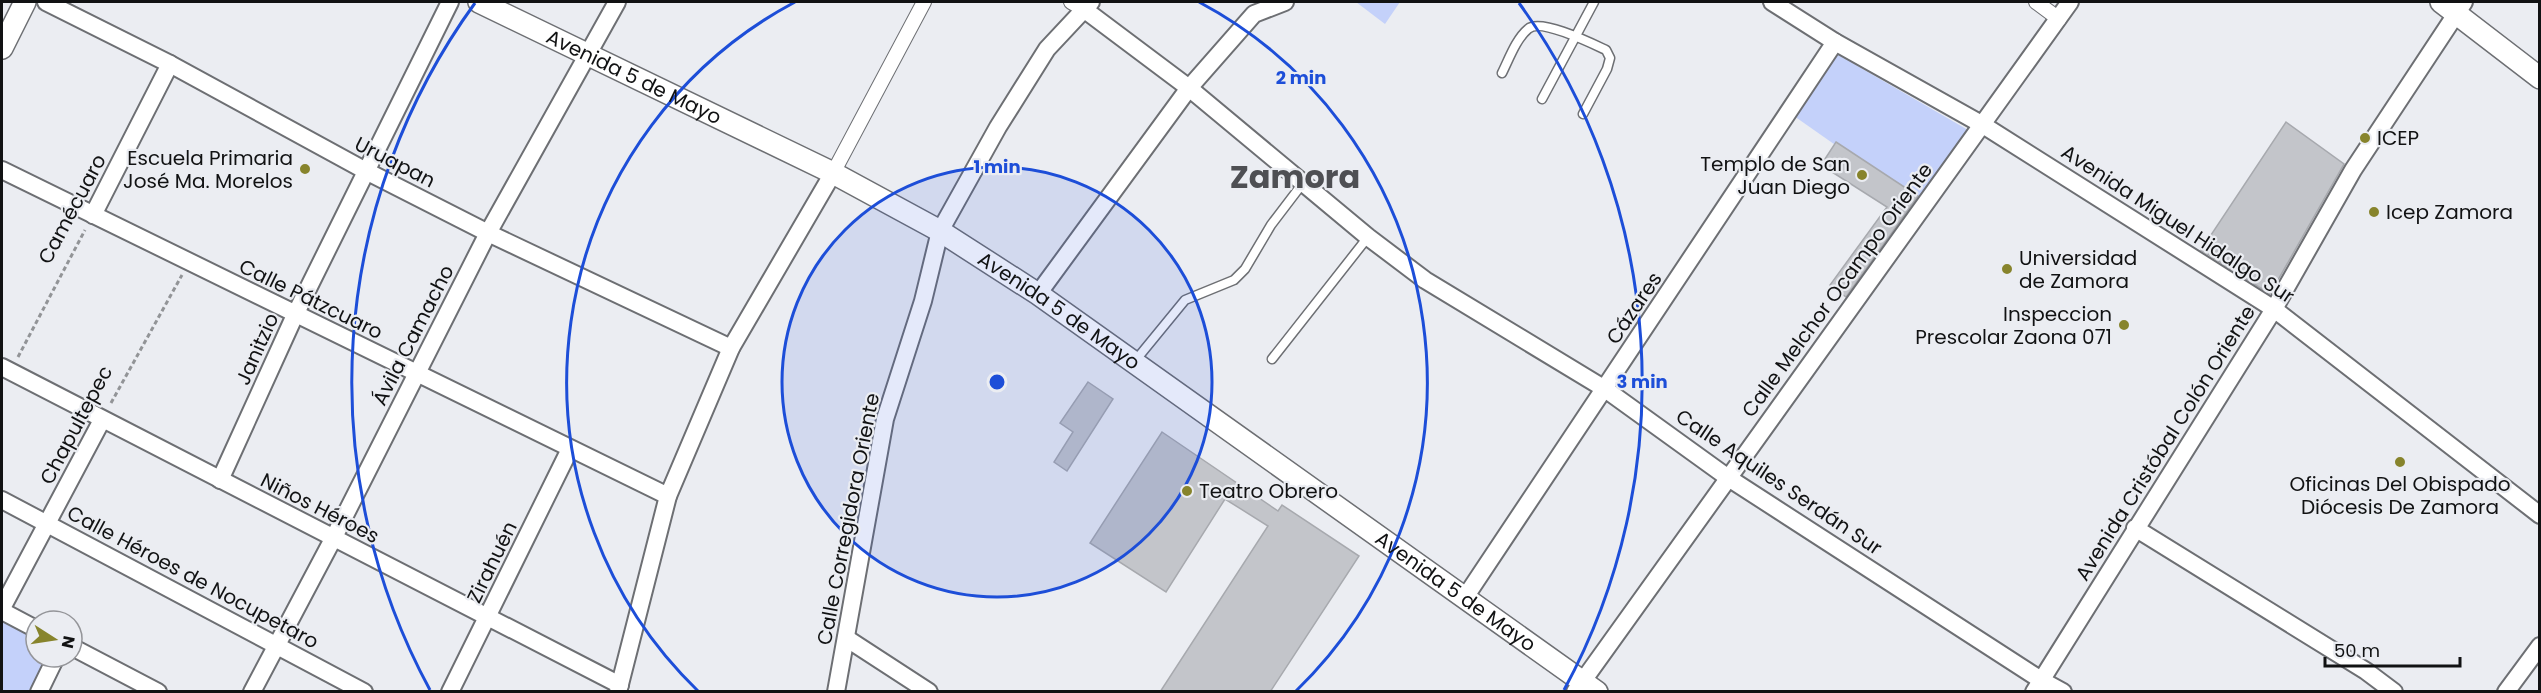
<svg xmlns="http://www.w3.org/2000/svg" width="2541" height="693" font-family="Poppins,sans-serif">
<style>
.green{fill:#c4d1fa}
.building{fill:#c3c5ca;stroke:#a7a9ae;stroke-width:1.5}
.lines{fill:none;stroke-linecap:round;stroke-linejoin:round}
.service-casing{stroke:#6d6f73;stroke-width:11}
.pedestrian-casing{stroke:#6d6f73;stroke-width:16}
.minor-casing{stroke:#6d6f73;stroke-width:20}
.tertiary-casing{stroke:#6d6f73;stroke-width:24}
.path{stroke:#929497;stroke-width:3;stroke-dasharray:4.5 3;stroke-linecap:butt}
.service{stroke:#fff;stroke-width:8}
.pedestrian{stroke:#fff;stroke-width:14}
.minor{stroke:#fff;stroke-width:16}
.tertiary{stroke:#fff;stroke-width:21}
.ring{fill:none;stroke:#1d4ed8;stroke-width:3}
.poi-dot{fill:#87842c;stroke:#ebedf2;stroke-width:2}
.labels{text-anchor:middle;stroke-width:4.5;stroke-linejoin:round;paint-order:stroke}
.street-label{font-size:20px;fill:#111213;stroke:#ebedf2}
.poi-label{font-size:20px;fill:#111213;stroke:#ebedf2;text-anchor:start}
.town-label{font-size:32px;font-weight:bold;fill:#4e4f53;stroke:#ebedf2}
.centre{fill:#1d4ed8;stroke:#ebedf2;stroke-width:3}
.ring-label{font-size:18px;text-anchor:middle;font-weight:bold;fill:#1d4ed8;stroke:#ebedf2;stroke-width:4.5;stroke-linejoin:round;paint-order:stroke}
</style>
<rect width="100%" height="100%" fill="#ebedf2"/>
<g class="green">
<polygon points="1356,2 1400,2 1385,24"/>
<polygon points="1835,53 1968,130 1918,203 1794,116"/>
<polygon points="2,618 36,635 36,657 49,657 32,691 2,691"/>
</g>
<g class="building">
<polygon points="2286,122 2344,164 2270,294 2201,250"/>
<polygon points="1836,142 1918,196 1846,297 1830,285 1887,207 1821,165"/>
<polygon points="1088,382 1113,399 1067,471 1054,462 1073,432 1060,423"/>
<polygon points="1162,432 1278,511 1282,505 1359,556 1270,692 1160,692 1268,526 1225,499 1166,592 1090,543"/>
</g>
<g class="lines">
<defs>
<g id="service">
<path d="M1502,73C1509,59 1516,39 1528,29C1540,18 1591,43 1606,50L1610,58L1607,69L1583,114"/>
<polyline points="1542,99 1594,2"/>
<polyline points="1272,359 1368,237"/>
<polyline points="1135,361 1185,300 1234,280 1245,269 1271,225 1303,183"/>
</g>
<g id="pedestrian">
<polyline points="1071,2 1085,10"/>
<polyline points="2036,2 2059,19"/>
<polyline points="833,173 924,2"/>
</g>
<g id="minor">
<polyline points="46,2 170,64 366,171 488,233 731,348"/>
<polyline points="1772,2 1835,42 1983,125 2274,309 2540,515"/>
<polyline points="1085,10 1189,88 1368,237 1425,280 1605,389 1727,477 2041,680 2063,692"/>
<polyline points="2,170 668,496"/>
<polyline points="93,215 170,64"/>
<polyline points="1038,294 1189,88 1254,14 1285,2"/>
<polyline points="2,367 620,685"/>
<polyline points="220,480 295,315 450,2"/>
<polyline points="2,500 364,692"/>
<polyline points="2135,528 2366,671 2394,692"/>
<polyline points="1466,596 1835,42"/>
<polyline points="2,608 102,420"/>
<polyline points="2,611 36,629"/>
<polyline points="846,638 929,692"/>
<polyline points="72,647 158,692"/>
<polyline points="39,692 56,657"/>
<polyline points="252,692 333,539 488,233 617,2"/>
<polyline points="450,692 570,449"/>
<polyline points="618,692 668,496 731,348 833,173"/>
<polyline points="836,692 885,419 923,301 940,231 998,127 1047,49 1091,2"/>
<polyline points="1575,692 2070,2"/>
<polyline points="2034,692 2274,309 2353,170 2464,2"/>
<polyline points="2506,692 2540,646"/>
</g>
<g id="tertiary">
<path id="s1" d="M479,2L833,173L940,231L1038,294L1597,692"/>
<polyline points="2441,2 2540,78"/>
<polyline points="2,48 25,2"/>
</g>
</defs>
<use href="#service" class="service-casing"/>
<use href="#pedestrian" class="pedestrian-casing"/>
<use href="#minor" class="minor-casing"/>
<use href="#tertiary" class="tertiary-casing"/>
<g class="path">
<polyline points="18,357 85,230"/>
<polyline points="111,403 182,275"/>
</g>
<use href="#service" class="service"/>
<use href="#pedestrian" class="pedestrian"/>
<use href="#minor" class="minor"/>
<use href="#tertiary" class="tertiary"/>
</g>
<circle cx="997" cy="382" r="215" fill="#1d4ed8" fill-opacity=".12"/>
<g class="ring">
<circle cx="997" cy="382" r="215"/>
<path d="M698 691A430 430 0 0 1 795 2M1199 2A430 430 0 0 1 1296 691"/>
<path d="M430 690A645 645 0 0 1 475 3M1519 3A645 645 0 0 1 1564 690"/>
</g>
<g class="poi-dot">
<circle cx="2365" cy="138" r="6"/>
<circle cx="305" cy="169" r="6"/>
<circle cx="1862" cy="175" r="6"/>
<circle cx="2374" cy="212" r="6"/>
<circle cx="2007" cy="269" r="6"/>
<circle cx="2124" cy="325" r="6"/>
<circle cx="2400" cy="462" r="6"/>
<circle cx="1187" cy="491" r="6"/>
</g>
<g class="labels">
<g class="street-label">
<text dy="7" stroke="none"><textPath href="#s1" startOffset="172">Avenida 5 de Mayo</textPath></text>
<text transform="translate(395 162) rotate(27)" y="7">Uruapan</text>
<text transform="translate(72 209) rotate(-62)" y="7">Camécuaro</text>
<text transform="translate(2178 224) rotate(33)" y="7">Avenida Miguel Hidalgo Sur</text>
<text transform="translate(1837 290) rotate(-54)" y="7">Calle Melchor Ocampo Oriente</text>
<text transform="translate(311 299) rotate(26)" y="7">Calle Pátzcuaro</text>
<text transform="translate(1634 308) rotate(-56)" y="7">Cázares</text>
<text dy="7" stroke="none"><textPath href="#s1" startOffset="658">Avenida 5 de Mayo</textPath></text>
<text transform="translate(413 335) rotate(-63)" y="7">Ávila Camacho</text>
<text transform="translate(257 349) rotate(-66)" y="7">Janitzio</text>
<text transform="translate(76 425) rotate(-62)" y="7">Chapultepec</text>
<text transform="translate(2165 443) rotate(-58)" y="7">Avenida Cristóbal Colón Oriente</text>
<text transform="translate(1779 482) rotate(34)" y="7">Calle Aquiles Serdán Sur</text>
<text transform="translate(320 508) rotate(27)" y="7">Niños Héroes</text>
<text transform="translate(848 519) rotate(-79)" y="7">Calle Corregidora Oriente</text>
<text transform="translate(492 562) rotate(-64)" y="7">Zirahuén</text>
<text transform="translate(193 577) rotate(28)" y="7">Calle Héroes de Nocupetaro</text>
<text dy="7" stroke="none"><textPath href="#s1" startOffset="1144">Avenida 5 de Mayo</textPath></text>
</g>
<g class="poi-label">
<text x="2377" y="145">ICEP</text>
<text x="293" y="165" text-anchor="end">Escuela Primaria<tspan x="293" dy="23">José Ma. Morelos</tspan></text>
<text x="1850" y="171" text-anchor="end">Templo de San<tspan x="1850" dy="23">Juan Diego</tspan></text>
<text x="2386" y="219">Icep Zamora</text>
<text x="2019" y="265">Universidad<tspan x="2019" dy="23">de Zamora</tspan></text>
<text x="2112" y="321" text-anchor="end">Inspeccion<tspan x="2112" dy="23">Prescolar Zaona 071</tspan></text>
<text x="2400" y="491" text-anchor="middle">Oficinas Del Obispado<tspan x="2400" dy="23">Diócesis De Zamora</tspan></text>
<text x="1199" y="498">Teatro Obrero</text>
</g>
<g class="town-label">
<text x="1295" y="188">Zamora</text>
</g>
</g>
<circle cx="997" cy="382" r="9" class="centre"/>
<g class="ring-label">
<text x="1301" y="84">2 min</text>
<text x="997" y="173">1 min</text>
<text x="1642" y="388">3 min</text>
</g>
<rect width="2541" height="693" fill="none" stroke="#111213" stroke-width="6"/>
<g transform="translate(54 639) rotate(102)"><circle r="28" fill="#ebedf2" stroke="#949599" stroke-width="1.5"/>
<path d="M0-4.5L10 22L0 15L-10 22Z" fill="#87842c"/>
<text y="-9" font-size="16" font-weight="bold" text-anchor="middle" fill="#111213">N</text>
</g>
<path d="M2325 657v9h135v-9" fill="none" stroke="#111213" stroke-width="3"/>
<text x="2334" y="657" font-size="18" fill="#111213" stroke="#ebedf2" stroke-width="4.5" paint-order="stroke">50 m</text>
</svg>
